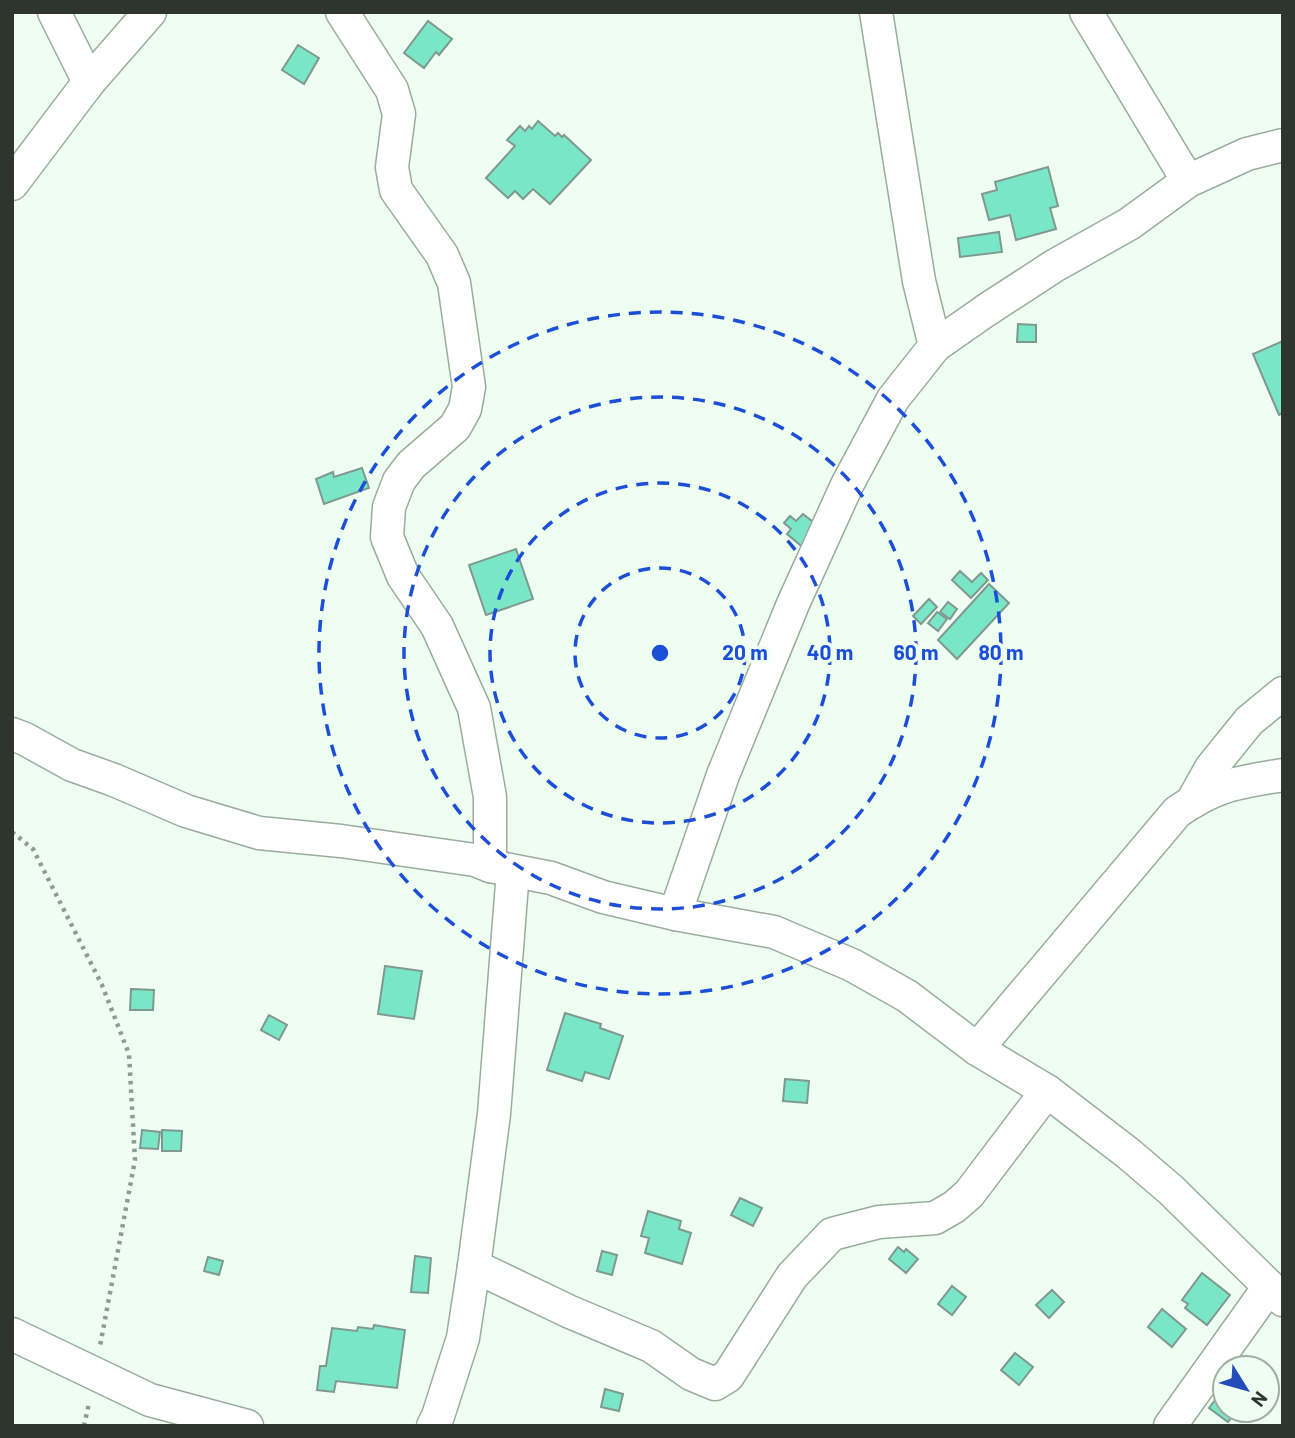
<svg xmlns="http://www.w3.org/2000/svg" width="1295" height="1438" font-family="Barlow,sans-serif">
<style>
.building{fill:#79e6c7;stroke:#809990;stroke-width:2}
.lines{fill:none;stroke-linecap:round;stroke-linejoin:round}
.minor-casing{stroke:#9aad9d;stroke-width:35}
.path{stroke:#909c92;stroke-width:4.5;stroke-dasharray:3.5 5;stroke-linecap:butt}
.minor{stroke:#fff;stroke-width:32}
.ring{fill:none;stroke:#1d4ed8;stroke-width:3.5;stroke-dasharray:12 9}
.centre{fill:#1d4ed8;stroke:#eefef1;stroke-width:3.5}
.ring-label{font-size:21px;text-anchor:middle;font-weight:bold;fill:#1d4ed8;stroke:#eefef1;stroke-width:7;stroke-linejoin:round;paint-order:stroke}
</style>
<rect width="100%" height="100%" fill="#eefef1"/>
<g class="building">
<polygon points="428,21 452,39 439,55 436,52 424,68 404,53"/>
<polygon points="298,45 319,58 304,84 282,70"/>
<polygon points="538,121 555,136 558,133 562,137 564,135 591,160 550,204 533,189 523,199 515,191 508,198 486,178 515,146 507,140 520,126 525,131 529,126 532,129"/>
<polygon points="1048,167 1058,206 1050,208 1056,229 1016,240 1010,215 989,220 982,194 997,190 995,182"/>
<polygon points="999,232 1002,252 960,257 958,238"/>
<polygon points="1018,324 1036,325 1036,342 1017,342"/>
<polygon points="1283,341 1283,413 1279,415 1253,354"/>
<polygon points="362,468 369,488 324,504 316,479 333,472 334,477"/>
<polygon points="803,514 822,529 805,549 787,534 791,529 784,523 790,516 796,521"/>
<polygon points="516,549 533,599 486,615 469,565"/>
<polygon points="960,571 972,582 981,573 988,580 971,598 952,580"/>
<polygon points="989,584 1009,603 957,659 938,640"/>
<polygon points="929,599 937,607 921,624 913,616"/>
<polygon points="948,602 957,609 950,619 940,612"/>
<polygon points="937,612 947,619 938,631 928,623"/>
<polygon points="385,966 422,971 414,1019 378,1014"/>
<polygon points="131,989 154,990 153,1010 130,1010"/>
<polygon points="565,1013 601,1024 600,1028 623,1036 609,1079 585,1072 582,1081 547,1070"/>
<polygon points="269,1015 287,1025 279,1040 261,1030"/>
<polygon points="785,1079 809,1081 807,1103 783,1101"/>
<polygon points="142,1130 160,1132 158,1149 140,1148"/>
<polygon points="162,1130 182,1131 181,1151 162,1151"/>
<polygon points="740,1198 762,1208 753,1226 731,1215"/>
<polygon points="648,1211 681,1221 679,1229 691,1233 682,1264 645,1253 649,1238 641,1236"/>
<polygon points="898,1247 904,1252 906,1249 918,1259 906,1273 889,1259"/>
<polygon points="602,1251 617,1255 612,1275 597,1271"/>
<polygon points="415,1256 431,1258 428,1293 411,1292"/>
<polygon points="208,1257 223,1261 219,1275 204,1271"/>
<polygon points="1202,1273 1230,1295 1207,1325 1185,1308 1188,1304 1182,1300"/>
<polygon points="952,1286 966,1297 952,1315 938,1304"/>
<polygon points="1052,1290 1064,1302 1049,1318 1036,1305"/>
<polygon points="1162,1309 1186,1329 1172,1347 1148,1327"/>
<polygon points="374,1325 405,1330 397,1388 336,1381 334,1392 317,1390 320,1366 326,1366 332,1328 357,1331 358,1327 373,1329"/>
<polygon points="1015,1353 1033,1367 1019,1385 1001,1370"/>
<polygon points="1224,1388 1225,1410 1237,1410 1228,1422 1209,1408"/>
<polygon points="605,1389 623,1394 619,1411 601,1407"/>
</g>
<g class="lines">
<defs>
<g id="minor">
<polyline points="54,12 89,82"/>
<polyline points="342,12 392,90 399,114 392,167 396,190 442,255 454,283 469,387 465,409 455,427 411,465 399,481 389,507 387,537 403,576 437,626 474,708 490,797 490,866"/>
<polyline points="876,12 919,281 935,346"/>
<polyline points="1086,12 1188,181"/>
<polyline points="12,184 89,82 150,12"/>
<polyline points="12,734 25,739 72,765 114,780 186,811 259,833 341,841 475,860 490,866 551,878 603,897 675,914 774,932 852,965 907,996 977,1049 1047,1091 1129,1154 1171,1190 1283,1300"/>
<polyline points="1192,802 1211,768 1249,721 1283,693"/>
<polyline points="675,914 723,775 793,604 847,485 893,399 935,346 985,311 1054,266 1129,224 1188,181 1247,154 1283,145"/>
<path d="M977,1049L1177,812C1217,784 1236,783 1283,775"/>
<polyline points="474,1266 568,1311 651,1346 691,1374 715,1384 728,1376 792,1276 832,1234 879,1222 935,1218 954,1207 969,1194 1047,1091"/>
<polyline points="12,1334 150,1400 247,1426"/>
<polyline points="433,1426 438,1416 463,1338 474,1266 494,1114 513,871"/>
<polyline points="1170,1426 1269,1287"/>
</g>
</defs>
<use href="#minor" class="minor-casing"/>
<g class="path">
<polyline points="12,832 33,849 102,985 129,1054 135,1160 100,1346"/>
<polyline points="84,1426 89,1403"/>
</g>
<use href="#minor" class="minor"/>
</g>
<g class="ring">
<circle cx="660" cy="653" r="85"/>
<circle cx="660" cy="653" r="170"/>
<circle cx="660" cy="653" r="256"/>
<circle cx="660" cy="653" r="341"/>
</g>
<circle cx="660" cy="653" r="10" class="centre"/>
<g class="ring-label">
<text x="745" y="660">20 m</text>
<text x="830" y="660">40 m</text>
<text x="916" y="660">60 m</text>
<text x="1001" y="660">80 m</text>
</g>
<rect width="1295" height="1438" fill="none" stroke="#2d352e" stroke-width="28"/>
<g transform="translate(1246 1389) rotate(127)"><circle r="33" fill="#eefef1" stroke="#a1aea3" stroke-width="2"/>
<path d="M0-5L12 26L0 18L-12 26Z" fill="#244cba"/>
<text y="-10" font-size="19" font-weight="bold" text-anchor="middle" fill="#2d352e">N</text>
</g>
</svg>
